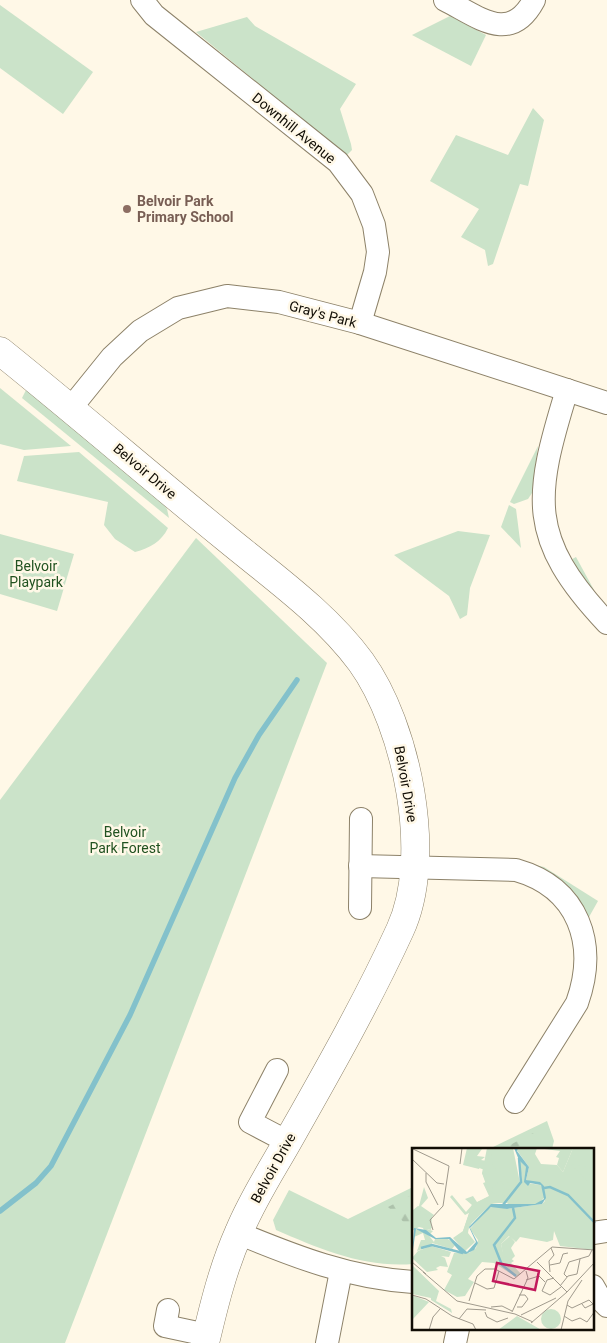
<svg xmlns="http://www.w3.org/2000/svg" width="607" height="1343" font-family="Roboto,sans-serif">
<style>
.green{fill:#cbe3c9}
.forest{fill:url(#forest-firs)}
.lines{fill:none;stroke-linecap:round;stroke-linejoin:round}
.stream{stroke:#83c1cb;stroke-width:5.5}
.minor-casing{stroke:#8d8269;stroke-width:24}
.tertiary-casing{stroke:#8d8269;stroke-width:29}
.minor{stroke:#fff;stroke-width:22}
.tertiary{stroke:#fff;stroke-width:28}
.education-dot{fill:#8d6e63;stroke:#fff8e7;stroke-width:2}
.labels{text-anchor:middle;stroke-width:5;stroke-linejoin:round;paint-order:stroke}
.street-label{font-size:14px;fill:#110d05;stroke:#fff8e7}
.education-label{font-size:14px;font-weight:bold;fill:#785e54;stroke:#fff8e7;text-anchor:start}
.park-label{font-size:14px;fill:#215220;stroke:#fff8e7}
.inset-river{fill:none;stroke:#83c1cb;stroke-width:2.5}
.inset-road{fill:none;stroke:#a09a8d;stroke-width:1}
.view{fill:#c2185b;fill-opacity:0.15;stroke:#c2185b;stroke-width:2.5}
.inset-edge{fill:none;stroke:#110d05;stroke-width:2.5}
</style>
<defs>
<pattern id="forest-firs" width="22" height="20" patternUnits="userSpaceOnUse" patternTransform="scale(1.25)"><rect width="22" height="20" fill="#cbe3c9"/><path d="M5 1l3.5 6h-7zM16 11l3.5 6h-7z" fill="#adc2ab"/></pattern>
</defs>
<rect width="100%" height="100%" fill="#fff8e7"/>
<g class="green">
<polygon points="0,5 93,72 63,114 0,68"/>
<polygon points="450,16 486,35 471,66 412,35"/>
<polygon points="247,17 255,26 356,84 340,109 351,144 352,150 346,156 196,32"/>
<polygon points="533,108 544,120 528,186 520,184 493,264 488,266 485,250 461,237 479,209 430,181 456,135 508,155"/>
<polygon points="0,388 71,446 24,450 0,444"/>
<polygon points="26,390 158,497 167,509 169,518 22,398"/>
<polygon points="538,446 532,493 528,499 514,504 510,502"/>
<path d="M79,452L168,528C161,542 150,548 135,552L115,539L104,525L108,502L17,481L24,456Z"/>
<polygon points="509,505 516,509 521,548 501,527"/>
<polygon points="458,531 490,535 470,588 467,615 460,619 449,596 394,555"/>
<polygon points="0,534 74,554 57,611 0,594"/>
<polygon points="196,538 327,663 65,1343 0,1343 0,800"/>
<polygon points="576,557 594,590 586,594 565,563"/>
<polygon points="535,865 544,867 598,901 589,917 534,869"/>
<polygon points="547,1121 554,1141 552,1149 489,1149"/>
<path d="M413,1187V1264C364,1268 320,1249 276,1230L273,1220L289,1190L348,1219Z"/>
</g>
<g class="forest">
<polygon points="539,1130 531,1149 502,1149"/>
<polygon points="413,1194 413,1231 388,1207"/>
</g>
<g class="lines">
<polyline class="stream" points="0,1211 36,1183 51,1166 130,1015 235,778 259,735 297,680"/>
<defs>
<g id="minor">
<polyline points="142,0 154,15 338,162 362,194 374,225 378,252 375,272 360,323"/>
<path d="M445,0C479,17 510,45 534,0"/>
<path d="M567,390C534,497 527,538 607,623"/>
<polyline points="70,409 112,357 140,331 178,308 227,296 279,302 360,323 607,403"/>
<path d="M360,866L516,870C579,888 598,944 577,1003L515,1102"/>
<polyline points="360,908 361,819"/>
<polyline points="277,1070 250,1122 288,1142"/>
<path d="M238,1233C296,1257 350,1278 413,1282"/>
<polyline points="593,1233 607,1231"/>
<polyline points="593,1286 601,1300 607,1306"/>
<polyline points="168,1310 165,1326 207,1335"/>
<polyline points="327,1343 341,1271"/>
<polyline points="455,1343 458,1329"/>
</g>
<path id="tertiary" d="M0,351C76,412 150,476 226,538C272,576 325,613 361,662C407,726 434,857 400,930C367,1002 327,1072 288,1141C271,1171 252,1200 239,1232C223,1268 214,1305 205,1343"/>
</defs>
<use href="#minor" class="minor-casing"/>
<use href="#tertiary" class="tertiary-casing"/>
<use href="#minor" class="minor"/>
<use href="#tertiary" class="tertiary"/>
</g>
<circle class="education-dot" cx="127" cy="209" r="5"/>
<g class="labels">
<g class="street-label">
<text transform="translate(294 128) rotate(39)" y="5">Downhill Avenue</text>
<text transform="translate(323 314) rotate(15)" y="5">Gray's Park</text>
<text transform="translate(145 471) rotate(40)" y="5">Belvoir Drive</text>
<text transform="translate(406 784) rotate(80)" y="5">Belvoir Drive</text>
<text transform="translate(273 1168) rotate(-61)" y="5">Belvoir Drive</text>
</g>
<g class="education-label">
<text x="137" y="206">Belvoir Park<tspan x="137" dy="16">Primary School</tspan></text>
</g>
<g class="park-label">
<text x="36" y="571">Belvoir<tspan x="36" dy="16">Playpark</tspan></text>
<text x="125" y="837">Belvoir<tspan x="125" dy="16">Park Forest</tspan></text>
</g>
</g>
<g transform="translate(412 1148)">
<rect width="182" height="182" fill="#fff8e7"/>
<path d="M55,0L70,1L65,8L73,9L69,12L67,21L51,17ZM75,0H101L108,35L94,54L79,56L57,78L56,85L63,94L53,103L41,90L51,83L57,65L53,67L38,49L40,47L54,64L60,57L53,51L61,48L65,54L77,48L71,35L74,34L70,25L73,22L67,20L69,12L75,13ZM125,0L123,6L129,16L145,17L151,24L161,0H182V102L148,98L142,83L141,92L135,94L108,89L104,94L97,88L89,96L91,104L102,113L99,115L109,126L104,129L82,115L70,114L56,131L62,134L53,148L45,149L32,142L40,127L35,124L42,105H57L64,100L66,92L58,81L73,63L83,57L95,61L130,56L133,53L132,38L114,32L117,19L104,1ZM107,11L114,19V35L129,37L133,49L126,56L94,58L110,32ZM6,58L20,68L19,82L7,79L0,83V63ZM19,98L39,104L37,109L29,108L33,110L36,119L28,118L24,120L26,122L15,124L0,110L6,103ZM129 171a10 10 0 1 1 20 0a10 10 0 1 1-20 0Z" fill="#cbe3c9"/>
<path d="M75,0L80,4L79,12L85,25L91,27L99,39L98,43L93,40L89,49L96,47L95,51L110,34L113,36L108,43L106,55H81L61,72L55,84L51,83L60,57L78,48L70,25ZM88,32L92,38L86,48L78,43ZM125,0H161L151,24L145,17L147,10L144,9L148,3ZM158,16L182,20L177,28L182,29V39ZM12,39L16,50L9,58L22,67L18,71L20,80L15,81L21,83L18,86L11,81L16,69L12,66L8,70L9,63L0,74V63L7,58ZM6,81L15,85L22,94L23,91L34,90L44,96L40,101L20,95L19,98L5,103L9,92H13L11,85L2,89V82ZM98,88L103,94L99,100L103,108L99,112L91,106L89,96ZM0,117L27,143L24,153L39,161L40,165L19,152V150L0,146ZM0,147L17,154L1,171L0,165ZM105,168L126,180L129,182H86Z" fill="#cbe3c9" fill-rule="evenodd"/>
<path d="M102,0H106L105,3L117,19L114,32L128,34L132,38L134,50L130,56L95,61L79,59L58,80L66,95L62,102L54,106L49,105L37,91H23L4,81L0,108L2,80L14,82L24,90L38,89L55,104L64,94L57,79L79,56H123L132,51L129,37L118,35L116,38L112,34L114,19L107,12Z" fill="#83c1cb"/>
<path class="inset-river" d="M132,40L138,39L156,47L183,75M91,57L109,34L107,10M101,60L103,70L82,97L90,117L104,128M9,100L20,97L51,105"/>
<path class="inset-road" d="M1,1L37,18L31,58L18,72L21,82M0,11L25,35L32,36M48,16L50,0M14,25V34L26,57M0,114L14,126M125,114L155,144M138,117L148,115L151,106L156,105M11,124L45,153L103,166L121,174M138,124L137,113L142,107L139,100M155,129L152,126L157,114L177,108L180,102M142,130L135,132L130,143L138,147L149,139M114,132L127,128L133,134M63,135L75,141L82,140L87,123M148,138L156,128L165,126L168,111M0,147L14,151L40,168L61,176L64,182M57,153L65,128L73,121H83L102,131L140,99L183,102M155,157L160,160L177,152L181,156L173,160L170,156M79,159L90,158L100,163M105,159H110L116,151L113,147H107M73,164L75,169L85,174L96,170M100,164L116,130L114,123M109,167L144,150M152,168L160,173L168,170L175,174L183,163M47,171L55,161L74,162M119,175L155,144L183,114M17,182L21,169L28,161M149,182L156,153L170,132"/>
<path class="view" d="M85,115L127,123L123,142L81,133Z"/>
<rect width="182" height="182" class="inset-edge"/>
</g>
</svg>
